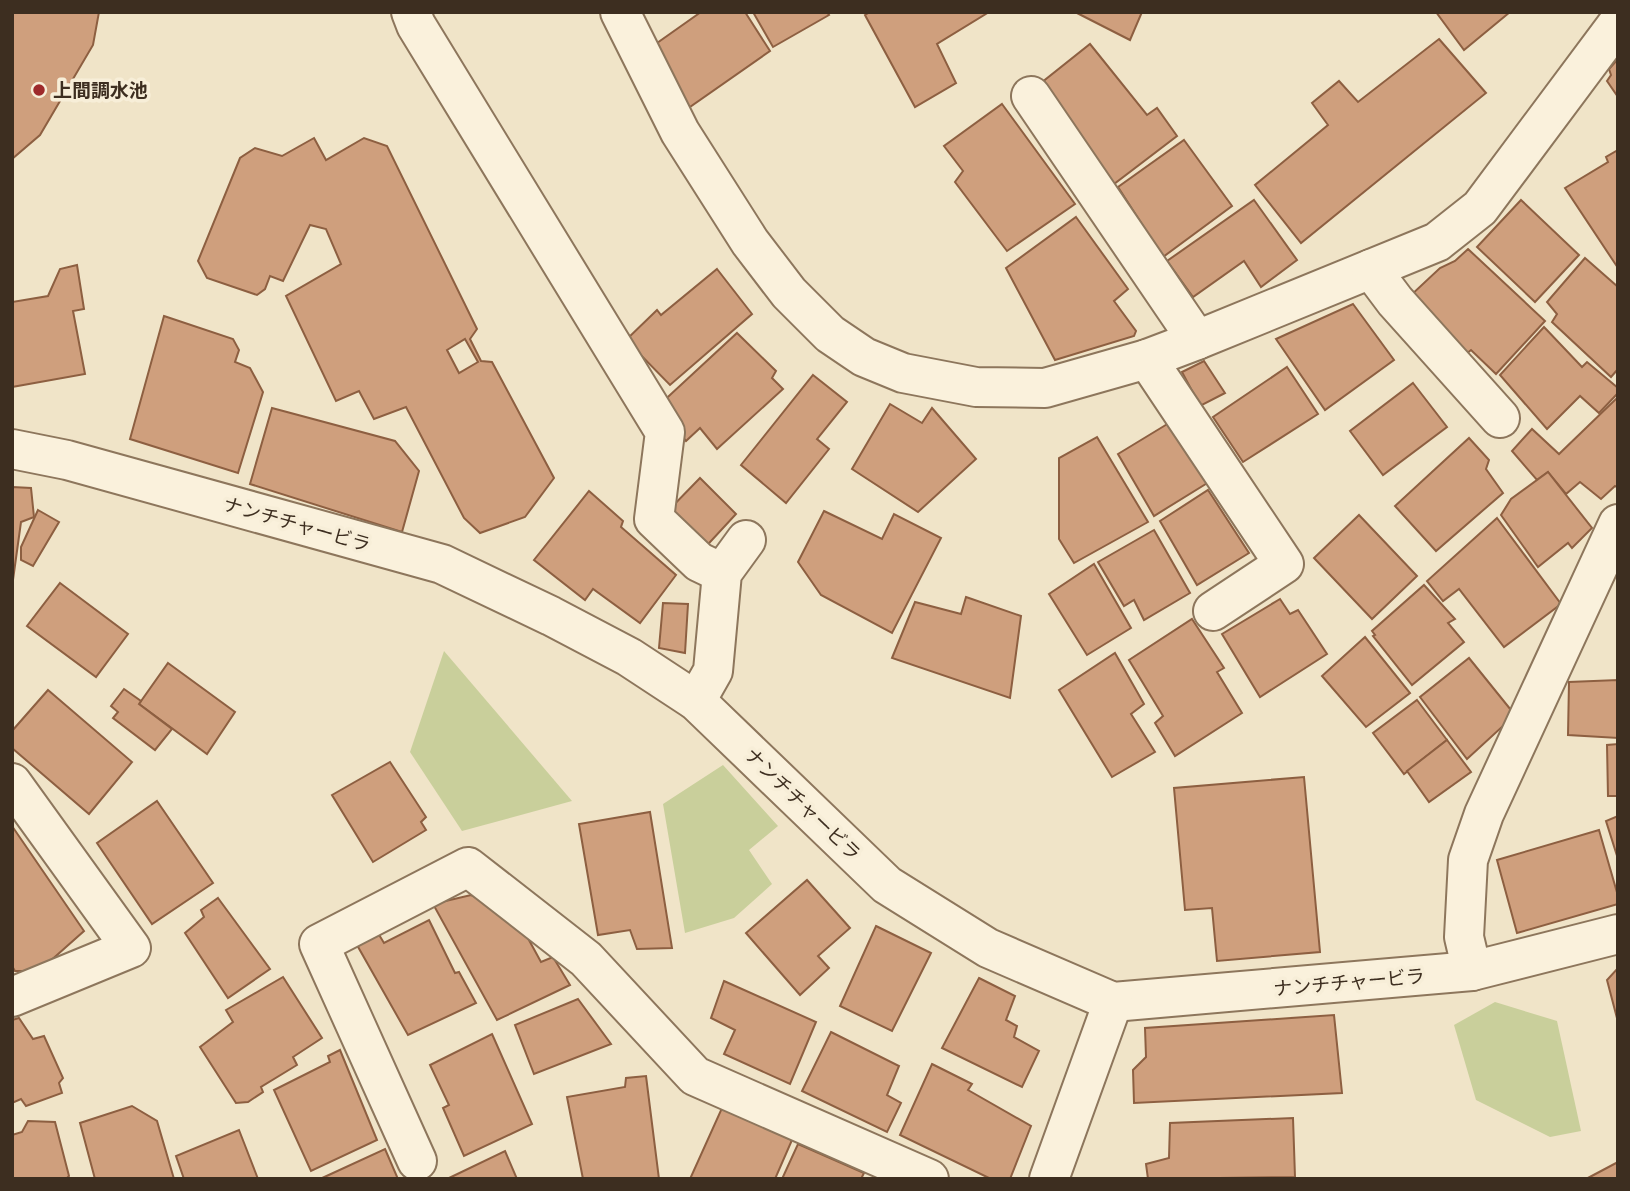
<svg xmlns="http://www.w3.org/2000/svg" width="1630" height="1191" font-family="Georgia,'Noto Sans JP',serif">
<style>
.green{fill:#c9cf9b}
.building{fill:#cf9f7d;stroke:#8d5f41;stroke-width:2;fill-rule:evenodd}
.lines{fill:none;stroke-linecap:round;stroke-linejoin:round}
.minor-casing{stroke:#8d765c;stroke-width:42}
.minor{stroke:#faf1dc;stroke-width:38}
.poi-dot{fill:#9e2a2b;stroke:#f7eed8;stroke-width:2.5}
.labels{text-anchor:middle;stroke-width:7;stroke-linejoin:round;paint-order:stroke}
.poi-label{font-size:19px;font-weight:bold;fill:#3d2e20;stroke:#f7eed8;text-anchor:start}
.street-label{font-size:19px;fill:#3d2e20;stroke:#f7eed8}
</style>
<rect width="100%" height="100%" fill="#f0e4c8"/>
<g class="green">
<polygon points="444,651 572,801 462,831 410,752"/>
<polygon points="723,765 778,826 749,850 772,884 734,918 685,933 663,804"/>
<polygon points="1495,1002 1557,1021 1581,1131 1550,1137 1476,1100 1454,1025"/>
</g>
<g class="building">
<polygon points="12,12 99,12 93,45 40,135 12,159"/>
<polygon points="701,12 745,12 770,51 687,109 650,48"/>
<polygon points="753,12 827,12 829,15 773,47"/>
<polygon points="870,12 989,12 937,44 956,83 915,107 865,15"/>
<polygon points="1075,12 1142,12 1130,40"/>
<polygon points="1436,12 1510,12 1464,50"/>
<polygon points="1439,39 1486,93 1301,243 1255,185 1328,125 1312,103 1339,81 1358,102"/>
<polygon points="1090,44 1147,115 1157,108 1177,136 1114,184 1041,83"/>
<polygon points="1618,59 1618,97 1607,81 1611,75 1609,69"/>
<polygon points="1002,104 1075,204 1007,251 955,182 963,171 944,146"/>
<path d="M314,138L326,160L364,138L387,146L477,329L470,339L481,361L492,362L554,478L525,517L480,533L464,518L406,407L374,419L359,391L336,401L286,296L341,264L326,229L310,225L283,281L270,276L265,289L257,295L207,278L198,261L240,158L255,148L282,156ZM465,339L478,362L459,373L447,350Z"/>
<polygon points="1184,140 1232,206 1163,257 1118,187"/>
<polygon points="1618,150 1618,268 1565,188 1608,162 1606,157"/>
<polygon points="1254,200 1297,260 1261,287 1244,261 1193,297 1167,261"/>
<polygon points="1521,200 1579,255 1535,302 1477,247"/>
<polygon points="1076,217 1128,289 1114,301 1136,331 1134,336 1055,360 1006,268"/>
<polygon points="1468,249 1545,321 1496,374 1471,350 1465,355 1409,297 1440,268 1455,261"/>
<polygon points="1585,258 1618,287 1618,369 1611,377 1552,322 1557,314 1547,302"/>
<polygon points="77,265 84,309 73,311 85,374 12,387 12,302 48,296 60,269"/>
<polygon points="717,269 752,314 670,385 626,340 657,310 661,315"/>
<polygon points="1353,304 1394,360 1325,410 1276,339"/>
<polygon points="164,316 233,339 239,350 235,362 250,368 263,392 238,473 130,439"/>
<polygon points="1544,327 1582,367 1587,362 1618,388 1618,393 1599,413 1580,396 1547,429 1500,375"/>
<polygon points="737,333 776,371 772,378 783,389 717,449 700,428 686,441 657,407"/>
<polygon points="1204,361 1225,393 1200,406 1182,372"/>
<polygon points="1287,367 1318,414 1243,462 1213,417"/>
<polygon points="813,375 847,402 817,439 829,449 786,503 741,465"/>
<polygon points="1413,383 1447,427 1383,475 1350,431"/>
<polygon points="1618,397 1618,488 1615,486 1601,499 1580,482 1566,494 1548,472 1537,480 1512,451 1532,429 1559,454"/>
<polygon points="890,404 922,423 932,408 976,459 918,512 852,469"/>
<polygon points="272,408 395,441 419,471 402,532 250,484"/>
<polygon points="1169,423 1209,482 1154,516 1118,454"/>
<polygon points="1097,437 1148,522 1074,563 1059,539 1059,458"/>
<polygon points="1469,438 1489,460 1486,469 1503,493 1436,551 1395,506"/>
<polygon points="1548,472 1592,528 1572,548 1568,543 1538,567 1501,515 1511,499"/>
<polygon points="700,478 736,514 699,554 663,516"/>
<polygon points="12,487 31,488 34,517 21,522 12,587"/>
<polygon points="1208,490 1249,553 1197,585 1160,521"/>
<polygon points="589,491 623,521 621,527 676,575 640,623 593,589 585,600 534,560"/>
<polygon points="38,510 59,522 33,566 21,560 21,547"/>
<polygon points="824,511 882,539 894,514 941,538 892,633 821,595 798,562"/>
<polygon points="1359,515 1417,576 1372,619 1314,558"/>
<polygon points="1497,518 1561,604 1504,647 1459,589 1443,601 1427,581"/>
<polygon points="1154,530 1190,593 1144,620 1134,600 1124,606 1098,562"/>
<polygon points="1094,564 1131,628 1087,655 1049,594"/>
<polygon points="60,583 128,634 96,677 27,626"/>
<polygon points="1424,585 1455,619 1448,623 1464,642 1412,685 1373,636 1375,635 1372,631"/>
<polygon points="966,597 1021,616 1010,698 892,658 915,602 961,614"/>
<polygon points="1280,599 1290,614 1298,610 1327,654 1260,697 1222,634"/>
<polygon points="663,603 688,604 685,653 659,648"/>
<polygon points="1192,619 1224,668 1217,672 1242,713 1175,756 1155,723 1163,716 1129,660"/>
<polygon points="1365,637 1410,693 1366,727 1322,676"/>
<polygon points="1115,653 1144,704 1131,714 1155,752 1112,777 1059,690"/>
<polygon points="1469,658 1515,715 1467,759 1420,697"/>
<polygon points="168,663 235,712 207,754 139,704"/>
<polygon points="1618,680 1618,738 1568,735 1569,682"/>
<polygon points="124,689 141,701 139,704 172,729 155,750 113,718 118,712 111,706"/>
<polygon points="48,690 132,762 89,814 12,748 12,731"/>
<polygon points="1417,700 1447,740 1404,774 1373,733"/>
<polygon points="1447,740 1471,772 1429,802 1407,771"/>
<polygon points="1618,744 1618,796 1608,796 1607,745"/>
<polygon points="390,762 426,817 421,822 426,830 373,862 332,795"/>
<polygon points="1304,777 1320,952 1217,961 1212,908 1185,910 1174,788"/>
<polygon points="157,801 213,883 152,924 97,843"/>
<polygon points="650,812 672,948 637,949 630,930 598,935 579,824"/>
<polygon points="1618,816 1618,859 1606,821"/>
<polygon points="12,826 84,931 39,971 15,971 12,966"/>
<polygon points="1599,830 1618,896 1618,904 1517,933 1497,860"/>
<polygon points="807,880 850,928 818,956 829,968 800,995 746,933"/>
<polygon points="471,895 494,905 524,931 541,962 553,957 570,985 497,1020 433,904"/>
<polygon points="218,898 270,969 228,998 185,933 204,917 201,910"/>
<polygon points="429,920 455,973 459,972 476,1003 408,1035 357,945 378,933 384,943"/>
<polygon points="876,926 931,953 892,1031 840,1006"/>
<polygon points="1618,968 1618,1022 1607,980"/>
<polygon points="283,977 322,1038 293,1057 297,1065 261,1087 263,1092 248,1102 236,1103 200,1047 233,1022 226,1010"/>
<polygon points="979,978 1015,996 1006,1020 1017,1026 1014,1037 1039,1051 1022,1087 942,1048"/>
<polygon points="724,981 816,1022 790,1084 724,1054 735,1030 711,1018"/>
<polygon points="578,999 611,1044 534,1074 515,1025"/>
<polygon points="1334,1015 1342,1093 1134,1103 1133,1070 1146,1057 1145,1028"/>
<polygon points="19,1018 33,1039 44,1036 63,1078 59,1083 62,1093 26,1106 21,1099 12,1103 12,1020"/>
<polygon points="831,1032 899,1066 887,1095 901,1103 887,1132 802,1091"/>
<polygon points="492,1034 532,1124 464,1156 443,1108 449,1105 430,1065"/>
<polygon points="340,1050 377,1140 311,1171 274,1090 330,1062 328,1056"/>
<polygon points="932,1064 972,1084 968,1090 1031,1126 1010,1179 991,1179 900,1135"/>
<polygon points="646,1076 659,1179 583,1179 567,1097 625,1087 626,1078"/>
<polygon points="132,1106 157,1121 174,1179 95,1179 80,1123"/>
<polygon points="722,1108 792,1140 775,1179 690,1179"/>
<polygon points="1293,1118 1295,1177 1148,1179 1146,1164 1169,1158 1170,1123"/>
<polygon points="28,1121 55,1122 69,1176 66,1179 12,1179 12,1135 22,1132"/>
<polygon points="239,1130 258,1179 184,1179 176,1156"/>
<polygon points="798,1144 864,1173 861,1179 782,1179"/>
<polygon points="385,1149 398,1179 320,1179"/>
<polygon points="505,1151 517,1179 447,1179"/>
<polygon points="1618,1162 1618,1179 1586,1179"/>
</g>
<g class="lines">
<defs>
<g id="minor">
<polyline points="411,12 416,25 665,432 654,519 699,562 722,573"/>
<polyline points="620,12 680,132 750,242 789,293 830,334 864,357 903,373 976,387 1045,388 1147,359 1197,340 1437,242 1480,208 1618,23"/>
<polyline points="1031,96 1197,340"/>
<polyline points="1371,269 1395,301 1500,418"/>
<polyline points="1147,359 1284,564 1213,611"/>
<polyline points="12,449 67,460 442,564 551,616 629,657 696,701 887,885 988,948 1113,1002 1472,971 1618,934"/>
<polyline points="696,701 713,671 722,573 746,540"/>
<polyline points="12,783 131,948 12,997"/>
<polyline points="1472,971 1464,937 1468,860 1484,814 1618,524"/>
<polyline points="417,1161 319,944 468,867 586,959 695,1076 929,1179"/>
<polyline points="1049,1179 1113,1002"/>
</g>
</defs>
<use href="#minor" class="minor-casing"/>
<use href="#minor" class="minor"/>
</g>
<circle class="poi-dot" cx="39" cy="90" r="7"/>
<g class="labels">
<g class="poi-label">
<text x="53" y="97">上間調水池</text>
</g>
<g class="street-label">
<text transform="translate(297 524) rotate(16)" y="7">ナンチチャービラ</text>
<text transform="translate(803 804) rotate(44)" y="7">ナンチチャービラ</text>
<text transform="translate(1349 982) rotate(-5)" y="7">ナンチチャービラ</text>
</g>
</g>
<rect width="1630" height="1191" fill="none" stroke="#3d2e20" stroke-width="28"/>
</svg>
